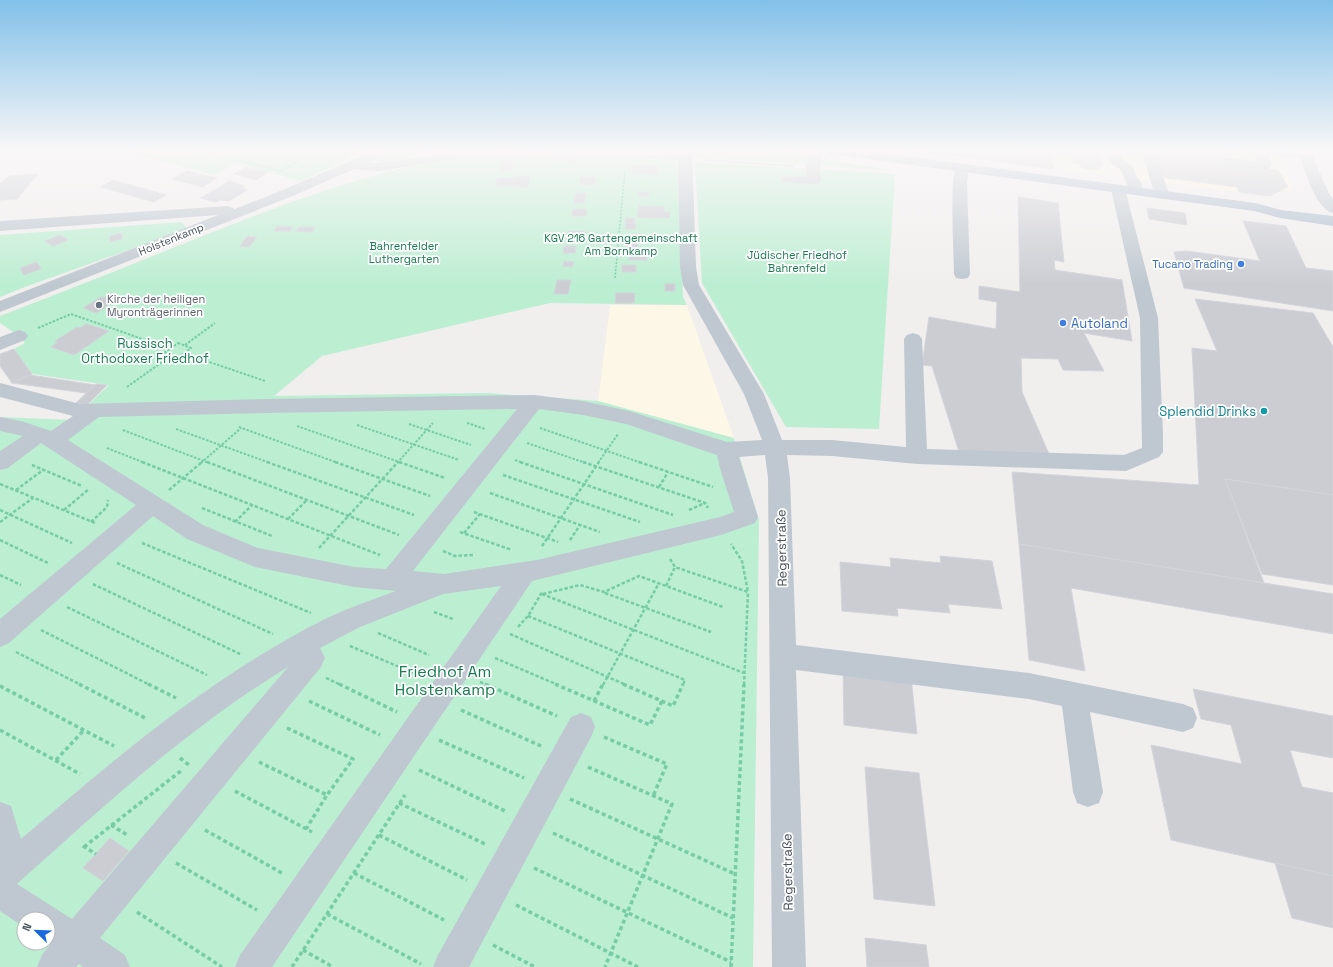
<svg xmlns="http://www.w3.org/2000/svg" width="1333" height="967" font-family="'Space Grotesk',sans-serif">
<style>
.commercial{fill:#fcf7e7}
.green{fill:#bceed2;fill-rule:evenodd}
.building{fill:#cbcdd3;stroke:#d2d4da}
.lines{fill:none;stroke-linecap:round;stroke-linejoin:round}
.path-far3{stroke:#75cca5;stroke-width:1.5;stroke-dasharray:2 1.5;stroke-linecap:butt}
.path-far2{stroke:#75cca5;stroke-width:2;stroke-dasharray:2.5 1.5;stroke-linecap:butt}
.path-far1{stroke:#75cca5;stroke-width:2.5;stroke-dasharray:3.5 2;stroke-linecap:butt}
.path{stroke:#75cca5;stroke-width:3.5;stroke-dasharray:4 3;stroke-linecap:butt}
.minor{fill:#bfc8d0;fill-rule:evenodd}
.major{fill:#aebccd;fill-rule:evenodd}
.shop-dot{fill:#3f7fe0;stroke:#fff;stroke-width:1.5}
.worship-dot{fill:#6b7280;stroke:#fff;stroke-width:1.5}
.culture-dot{fill:#0f9aa8;stroke:#fff;stroke-width:1.5}
.labels{text-anchor:middle;stroke-width:3.5;stroke-linejoin:round;paint-order:stroke}
.far-park-label{font-size:11px;fill:#177c4e;stroke:#fff}
.far-street-label{font-size:11px;fill:#46515b;stroke:#fff}
.far-shop-label{font-size:11px;fill:#366cbe;stroke:#fff;text-anchor:end}
.far-worship-label{font-size:11px;fill:#5b616d;stroke:#fff;text-anchor:start}
.shop-label{font-size:13px;fill:#366cbe;stroke:#fff;text-anchor:start}
.park-label{font-size:13px;fill:#177c4e;stroke:#fff}
.culture-label{font-size:13px;fill:#0d838f;stroke:#fff;text-anchor:end}
.street-label{font-size:13px;fill:#46515b;stroke:#fff}
.near-park-label{font-size:16px;fill:#177c4e;stroke:#fff}
</style>
<rect width="100%" height="100%" fill="#f1eeee"/>
<g class="commercial">
<polygon points="911,150 1279,150 1292,188 1270,196"/>
<polygon points="610,305 687,305 734,438 598,401"/>
</g>
<g class="green">
<polygon points="119,150 368,150 301,181 236,163 215,175"/>
<polygon points="397,150 462,150 425,155 385,163 378,160 382,157"/>
<polygon points="696,150 765,150 898,171 695,157"/>
<path d="M545,155L677,161L683,297L687,305L550,303L322,356L274,396L487,393L598,401L734,438L759,520L753,967H0V417L72,420L109,385L32,374L14,349L25,343L19,336L0,323V316C60,293 121,269 180,245C253,216 325,187 401,169C448,158 497,156 545,155ZM24,919H48V943H24Z"/>
<polygon points="695,162 895,174 879,429 786,427 702,283"/>
<polygon points="182,222 187,229 25,287 0,297 0,235"/>
</g>
<g class="building">
<polygon points="911,150 1048,150 1054,169"/>
<polygon points="1070,150 1097,150 1103,166 1099,166 1098,169 1090,170 1081,167 1079,164 1074,163"/>
<polygon points="1152,150 1200,150 1224,153 1230,165 1278,170 1288,187 1270,196 1239,192 1237,187 1161,177"/>
<polygon points="551,157 578,158 576,163 570,163 571,161 550,160"/>
<polygon points="502,161 514,161 512,171 500,171"/>
<polygon points="633,165 658,166 657,174 632,173"/>
<polygon points="246,167 268,172 256,180 234,174"/>
<polygon points="187,171 217,178 203,187 172,179"/>
<polygon points="38,174 17,199 0,200 0,184 9,176"/>
<polygon points="515,176 530,176 528,187 513,187"/>
<polygon points="782,176 798,177 798,183 782,182"/>
<polygon points="580,177 596,177 593,185 581,184 581,183 579,183"/>
<polygon points="497,178 515,178 513,186 496,186"/>
<polygon points="113,180 166,195 154,202 101,187"/>
<polygon points="229,181 244,186 241,188 246,189 246,191 237,196 215,190"/>
<polygon points="215,190 237,196 229,201 220,200 216,202 200,198"/>
<polygon points="639,192 649,192 648,196 638,196"/>
<polygon points="576,193 586,193 584,203 574,203"/>
<polygon points="1018,197 1058,203 1064,262 1054,260 1055,270 1122,280 1132,341 1084,333 1104,371 1063,370 1058,359 1021,358 1022,392 1049,454 959,452 932,366 922,365 929,317 996,329 997,302 979,299 979,286 1020,292"/>
<polygon points="639,206 664,207 664,212 670,212 669,218 637,217"/>
<polygon points="1147,208 1185,213 1187,225 1149,219"/>
<polygon points="573,209 587,209 586,216 572,216"/>
<polygon points="625,218 635,218 635,223 625,222"/>
<polygon points="1243,221 1286,226 1306,268 1333,271 1333,311 1184,288 1174,252 1187,251 1260,261"/>
<polygon points="626,223 636,224 635,229 625,229"/>
<polygon points="277,226 293,227 290,231 274,231"/>
<polygon points="299,227 315,227 312,232 296,231"/>
<polygon points="568,231 585,231 583,239 566,239"/>
<polygon points="122,233 122,239 110,242 110,236"/>
<rect x="632" y="234" width="10" height="6"/>
<polygon points="60,235 68,240 53,246 45,241"/>
<polygon points="247,236 257,237 249,247 240,246"/>
<polygon points="627,241 638,242 638,248 627,248"/>
<polygon points="564,246 576,246 575,253 563,253"/>
<rect x="629" y="254" width="18" height="6"/>
<polygon points="564,261 574,262 572,267 563,266"/>
<polygon points="37,262 41,269 24,275 20,268"/>
<rect x="622" y="265" width="14" height="7"/>
<polygon points="557,280 571,280 568,294 554,294"/>
<rect x="665" y="284" width="10" height="7"/>
<polygon points="111,293 117,295 111,300 115,301 96,313 83,308 101,297 104,298"/>
<polygon points="616,293 635,293 634,303 615,303"/>
<polygon points="1195,299 1313,313 1333,347 1333,495 1225,479 1264,583 1019,544 1012,472 1199,485 1192,348 1217,351"/>
<polygon points="86,324 109,331 74,355 51,347 58,342 55,341 77,327 80,328"/>
<polygon points="14,349 32,374 12,383 0,366 0,354"/>
<polygon points="30,375 95,385 86,393 12,383"/>
<polygon points="96,384 107,385 87,405 76,403"/>
<polygon points="1225,479 1333,495 1333,585 1262,574"/>
<polygon points="1019,544 1333,594 1333,634 1071,588 1085,671 1029,660"/>
<polygon points="940,556 992,561 1002,609 948,604 950,613 897,608 898,616 842,611 840,562 891,567 890,558 941,563"/>
<polygon points="843,669 911,677 917,734 844,725"/>
<polygon points="1193,689 1333,716 1333,758 1290,750 1302,787 1333,793 1333,876 1171,840 1151,745 1242,764 1231,725 1201,719"/>
<polygon points="865,767 919,773 935,906 874,899"/>
<polygon points="110,838 129,851 103,881 83,868"/>
<polygon points="1275,863 1333,876 1333,928 1292,918"/>
<polygon points="865,938 926,945 929,967 867,967"/>
</g>
<g class="lines">
<g class="path-far3">
<polyline points="194,150 281,171 312,153"/>
<polyline points="248,150 262,153"/>
<polyline points="304,150 327,157"/>
<polyline points="774,150 797,154"/>
<polyline points="325,156 328,150"/>
<polyline points="704,160 793,166"/>
<polyline points="247,163 269,150"/>
<polyline points="615,278 625,170"/>
</g>
<g class="path-far2">
<polyline points="38,328 71,314 171,349"/>
<polygon points="178,343 191,348 176,359 163,354"/>
<polyline points="185,345 215,323"/>
<polyline points="183,353 265,381"/>
<polyline points="127,387 169,357"/>
<polyline points="467,423 485,429"/>
<polyline points="409,424 471,445"/>
<polyline points="357,425 459,460"/>
<polyline points="297,426 402,463"/>
<polyline points="239,427 338,463"/>
<polyline points="540,428 642,463"/>
<polyline points="176,429 270,463"/>
<polyline points="123,430 209,463"/>
<polyline points="527,443 586,463"/>
<polyline points="107,448 145,463"/>
<polyline points="515,460 523,463"/>
<polyline points="201,463 241,428"/>
<polyline points="397,463 433,423"/>
<polyline points="598,463 618,434"/>
</g>
<g class="path-far1">
<polyline points="142,462 380,555"/>
<polyline points="207,462 399,535"/>
<polyline points="267,462 414,515"/>
<polyline points="335,462 430,496"/>
<polyline points="399,462 445,478"/>
<polyline points="520,462 673,515"/>
<polyline points="583,462 705,503 708,508"/>
<polyline points="639,462 713,487"/>
<polyline points="32,465 82,486"/>
<polyline points="503,475 640,522"/>
<polyline points="0,484 95,523"/>
<polyline points="659,487 668,472"/>
<polyline points="16,490 43,470"/>
<polyline points="169,490 202,462"/>
<polyline points="490,493 600,532"/>
<polyline points="202,508 272,536"/>
<polyline points="0,510 72,543"/>
<polyline points="64,510 89,489"/>
<polyline points="689,510 705,503"/>
<polyline points="474,512 558,542"/>
<polyline points="288,519 307,500"/>
<polyline points="0,522 33,498"/>
<polyline points="91,522 107,507 108,500"/>
<polyline points="235,522 252,505"/>
<polyline points="460,532 512,550"/>
<polyline points="464,533 480,514"/>
<polyline points="0,540 48,563"/>
<polyline points="570,540 580,525"/>
<polyline points="142,543 311,613"/>
<polyline points="542,546 599,462"/>
<polyline points="319,548 398,462"/>
<polyline points="443,551 455,556 473,555"/>
<polyline points="670,559 675,567 748,592 742,561 731,544"/>
<polyline points="117,563 273,634"/>
<polyline points="0,575 21,585"/>
<polyline points="93,584 240,654"/>
<polyline points="666,586 675,567"/>
<polyline points="605,593 711,632"/>
<polyline points="542,594 744,673"/>
<polyline points="543,594 580,585 604,592 639,576 723,607"/>
<polyline points="67,607 207,675"/>
<polyline points="434,612 453,619"/>
<polyline points="528,616 685,680 683,685"/>
<polyline points="518,627 528,616 542,592"/>
<polyline points="41,630 150,685"/>
<polyline points="378,633 429,655"/>
<polyline points="510,634 626,685"/>
<polyline points="350,646 423,677"/>
<polyline points="16,652 81,685"/>
<polyline points="495,658 558,685"/>
<polyline points="326,678 341,685"/>
<polyline points="480,682 487,685"/>
<polyline points="603,685 659,583"/>
<polyline points="744,685 748,592"/>
</g>
<g class="path">
<polyline points="79,684 147,719"/>
<polyline points="148,684 176,698"/>
<polyline points="339,684 397,712"/>
<polyline points="485,684 557,716"/>
<polyline points="555,684 650,725 662,701"/>
<polyline points="623,684 673,706 683,684"/>
<polyline points="0,686 114,746"/>
<polyline points="309,701 380,735"/>
<polyline points="594,701 603,684"/>
<polyline points="461,710 541,746"/>
<polyline points="287,728 353,759 327,795"/>
<polyline points="0,730 80,774"/>
<polyline points="604,737 667,764 653,796"/>
<polyline points="439,740 524,778"/>
<polyline points="180,758 189,765"/>
<polyline points="56,760 84,730"/>
<polyline points="259,762 327,795 306,829"/>
<polyline points="588,767 672,804 605,967"/>
<polyline points="419,770 505,811"/>
<polyline points="235,791 312,832"/>
<polyline points="570,799 735,874"/>
<polyline points="399,803 487,845"/>
<polyline points="111,825 129,836"/>
<polyline points="205,830 282,873"/>
<polyline points="553,833 733,918"/>
<polyline points="379,835 467,880"/>
<polyline points="83,846 96,854"/>
<polyline points="84,847 182,770"/>
<polyline points="176,863 257,910"/>
<polyline points="534,868 731,962"/>
<polyline points="354,873 444,920"/>
<polyline points="516,905 638,967"/>
<polyline points="137,912 222,967"/>
<polyline points="327,914 421,964"/>
<polyline points="493,945 535,967"/>
<polyline points="303,950 333,967"/>
<polyline points="292,967 405,795"/>
<polyline points="731,967 744,684"/>
</g>
<g class="minor">
<path d="M375,150H393L391,153L369,162L379,163L470,150H625L678,152V150H692L696,267L699,285L764,394L782,440H832L906,447L904,339L907,335L913,333L919,335L922,339L927,449L1124,455L1142,448L1140,318L1111,189L1113,186L1118,185L1123,186L1125,189L1158,318L1163,435V452L1159,457L1126,471L917,464L832,456L787,455L790,478L796,645L1029,673L1183,704L1193,708L1197,718L1193,728L1183,732L1090,712L1103,792L1099,803L1088,807L1077,803L1073,792L1062,706L1029,699L796,670L806,967H772L768,478L765,455L739,457L758,517L755,523L721,535L532,581L272,967H235L240,955L501,586L443,594L360,627L320,648L325,658L321,667L100,938L125,955L130,967H83L79,964L76,967H37L42,955L50,945L48,943V919H24V927L0,911V802L11,806L21,839C118,756 214,674 329,617C351,607 374,599 396,591L354,587L255,567L187,539L153,516L9,643L0,647V619L136,505L41,443L8,468L0,470V451L23,436L0,431V417L21,421L51,431L73,416L0,397V383L80,404L267,399L534,395L583,401L629,411L727,442L762,440L744,394L683,285L680,267L678,160L514,154L457,159L379,171L354,169L295,195L0,312V301L218,215L0,231V221L228,206L235,209L285,189ZM517,409L386,569L354,567L258,548L203,525L68,440L99,417L267,413ZM539,409L583,415L626,424L717,455L721,472L734,512L720,517L537,560L444,574L413,571ZM288,667L72,919L17,884C103,807 189,727 288,667Z"/>
<polygon points="810,150 824,150 820,167 821,180 819,183 814,184 796,183 794,180 796,177 807,176 806,167"/>
<polygon points="1104,150 1118,150 1122,159 1134,168 1137,177 1141,182 1143,191 1141,194 1136,195 1131,194 1121,170 1112,164"/>
<polygon points="1141,150 1155,150 1169,195 1167,198 1162,199 1157,198 1155,195"/>
<path d="M1253,150H1310L1329,194L1333,199V213C1316,209 1306,173 1300,158L1268,155L1272,164L1269,169L1264,170L1229,166L1224,165L1222,162L1224,159L1229,158L1257,161Z"/>
<path d="M962,164L967,165L969,168L967,184L970,274L968,278L962,279L956,278L954,274C954,256 949,176 957,165Z"/>
<polygon points="19,330 25,332 28,336 25,340 0,350 0,337"/>
<polygon points="581,713 591,717 595,727 591,737 469,967 433,967 438,955 571,717"/>
</g>
<polygon class="major" points="824,150 860,150 1255,203 1281,210 1333,216 1333,226 1280,218 1254,211 831,154 826,153"/>
</g>
<linearGradient id="sky" x2="0" y2="1"><stop stop-color="#82c0e9"/><stop offset="0.53" stop-color="#f9f7f7"/><stop offset="1" stop-color="#f9f7f7" stop-opacity="0"/></linearGradient>
<rect width="1333" height="285" fill="url(#sky)"/>
<g class="shop-dot">
<circle cx="1241" cy="264" r="4"/>
<circle cx="1063" cy="323" r="4"/>
</g>
<circle class="worship-dot" cx="99" cy="305" r="4"/>
<circle class="culture-dot" cx="1264" cy="411" r="4"/>
<g class="labels">
<g class="far-park-label">
<text x="621" y="242">KGV 216 Gartengemeinschaft<tspan x="621" dy="13">Am Bornkamp</tspan></text>
<text x="404" y="250">Bahrenfelder<tspan x="404" dy="13">Luthergarten</tspan></text>
<text x="797" y="259">Jüdischer Friedhof<tspan x="797" dy="13">Bahrenfeld</tspan></text>
</g>
<g class="far-street-label">
<text transform="translate(171 239) rotate(-22)" y="4">Holstenkamp</text>
</g>
<g class="far-shop-label">
<text x="1233" y="268">Tucano Trading</text>
</g>
<g class="far-worship-label">
<text x="107" y="303">Kirche der heiligen<tspan x="107" dy="13">Myronträgerinnen</tspan></text>
</g>
<g class="shop-label">
<text x="1071" y="328">Autoland</text>
</g>
<g class="park-label">
<text x="145" y="348">Russisch<tspan x="145" dy="15">Orthodoxer Friedhof</tspan></text>
</g>
<g class="culture-label">
<text x="1256" y="416">Splendid Drinks</text>
</g>
<g class="street-label">
<text transform="translate(781 548) rotate(-91)" y="5">Regerstraße</text>
<text transform="translate(787 872) rotate(-91)" y="5">Regerstraße</text>
</g>
<g class="near-park-label">
<text x="445" y="677">Friedhof Am<tspan x="445" dy="18">Holstenkamp</tspan></text>
</g>
</g>
<g transform="translate(36 931) rotate(293)"><circle r="19" fill="#ffffff" stroke="#b5b9bd"/>
<path d="M0-3L7 15L0 10L-7 15Z" fill="#1a68df"/>
<text y="-6" font-size="11" font-weight="bold" text-anchor="middle" fill="#46515b">N</text>
</g>
</svg>
